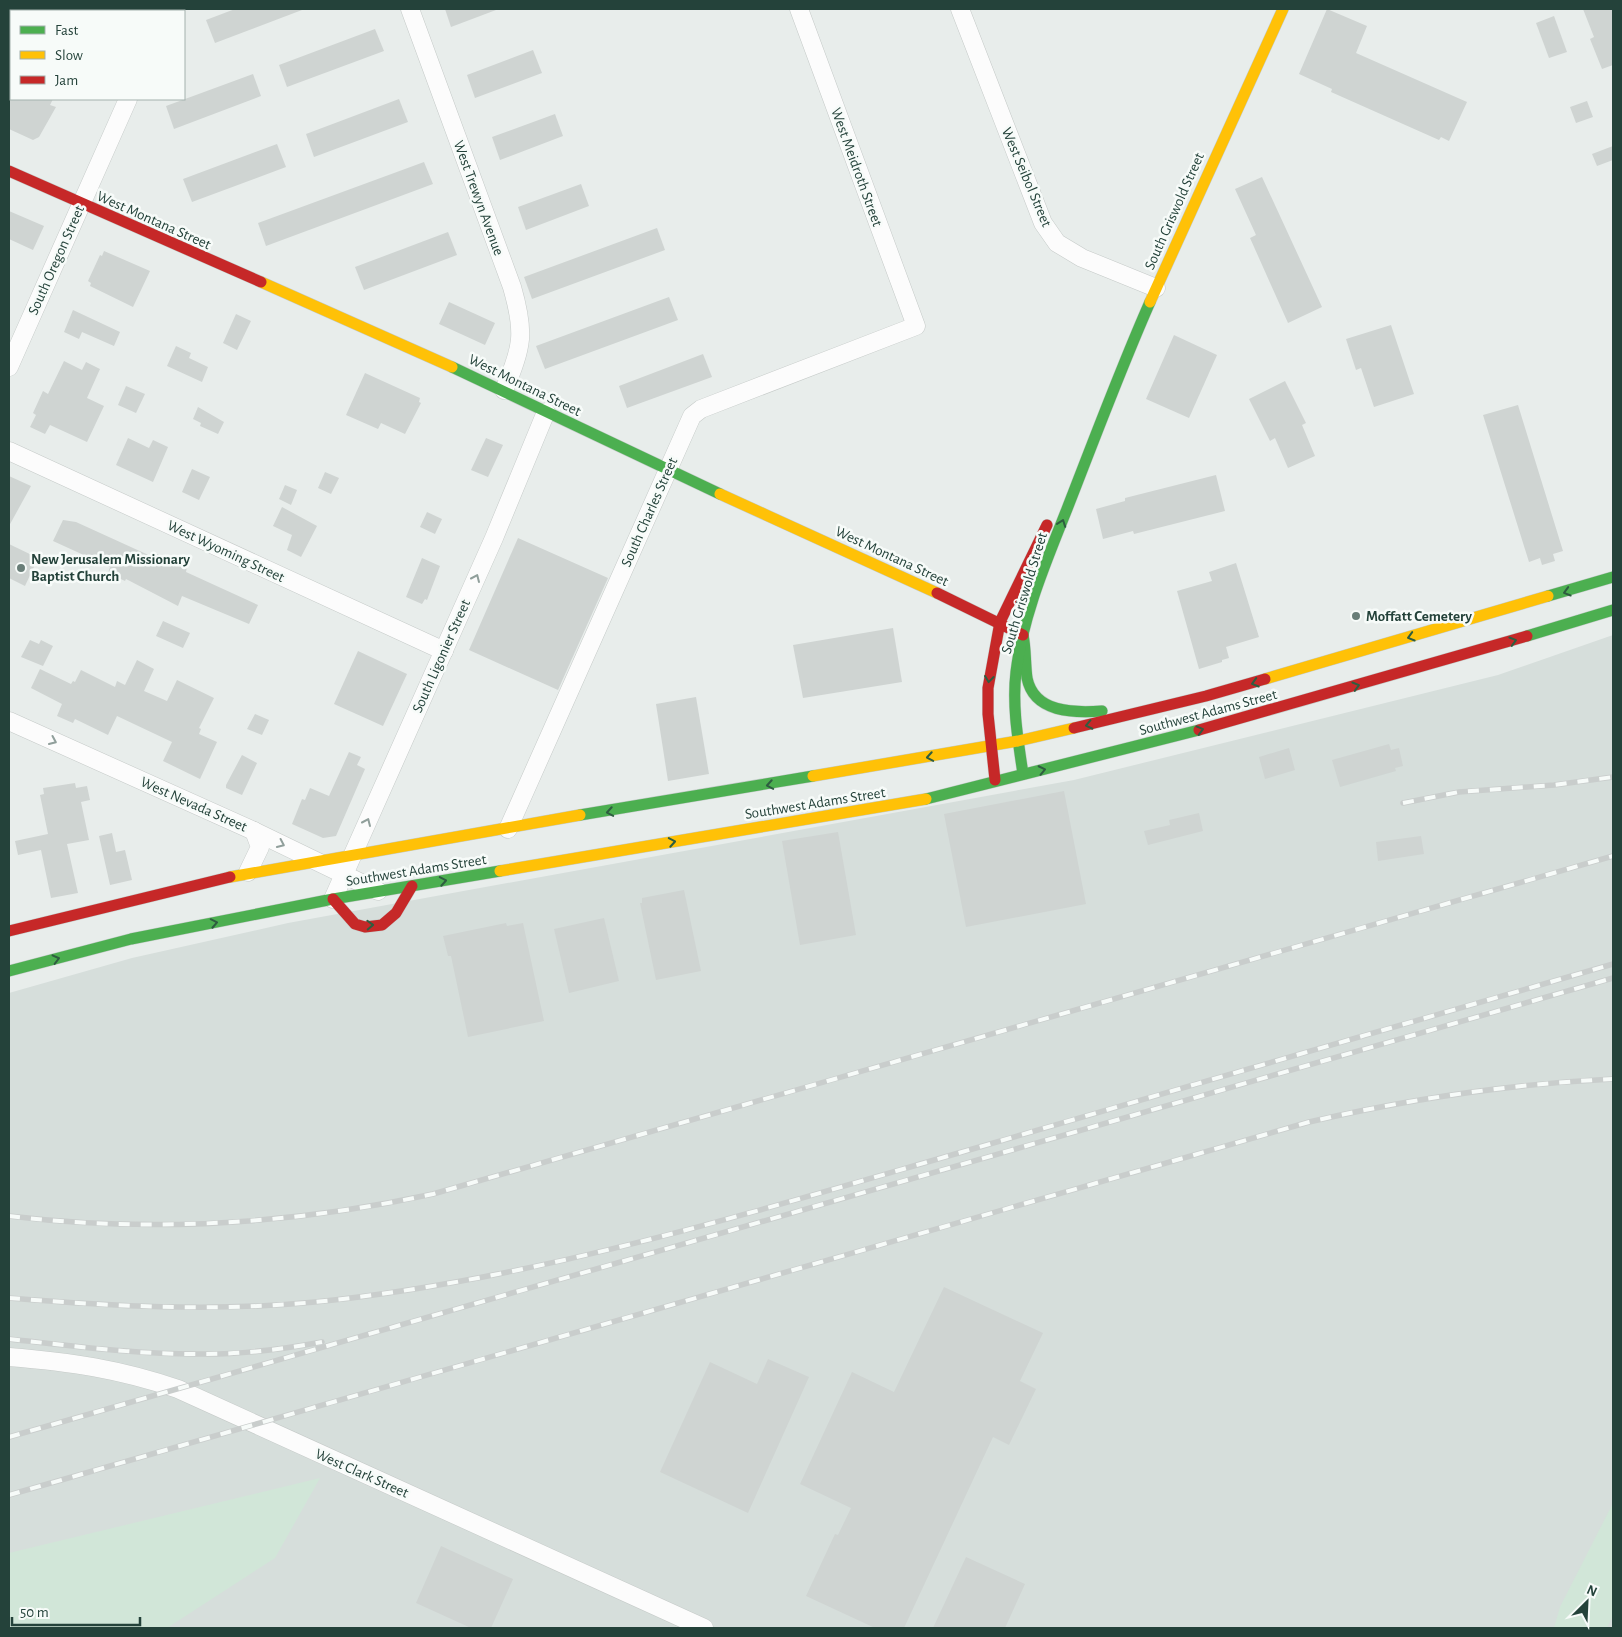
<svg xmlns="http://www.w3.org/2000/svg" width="1622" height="1637" font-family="'Alegreya Sans',sans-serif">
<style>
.built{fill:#d6dedb}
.green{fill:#d1e6d8}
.building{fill:#cfd4d2}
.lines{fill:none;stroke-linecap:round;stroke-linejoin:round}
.street-casing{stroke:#c5cac8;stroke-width:19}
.fast-casing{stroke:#c3cbc8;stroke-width:12}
.slow-casing{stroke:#c3cbc8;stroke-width:12}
.jam-casing{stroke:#c3cbc8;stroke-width:12}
.street{stroke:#fcfcfc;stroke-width:18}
.fast{stroke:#4caf50;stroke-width:11}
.slow{stroke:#ffc107;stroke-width:11}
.jam{stroke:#c62828;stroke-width:11}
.rail-casing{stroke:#c9cdcc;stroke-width:5.5}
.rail{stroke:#f7fbf9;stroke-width:4;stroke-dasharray:11;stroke-linecap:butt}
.oneway{stroke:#2e5d40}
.oneway2{stroke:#909f9b}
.poi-dot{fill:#697e78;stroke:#f7fbf9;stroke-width:2}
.labels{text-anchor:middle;stroke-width:5;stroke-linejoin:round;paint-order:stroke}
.street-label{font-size:15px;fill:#24423a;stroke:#f7fbf9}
.poi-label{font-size:15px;font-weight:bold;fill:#24423a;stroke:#f7fbf9;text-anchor:start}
</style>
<rect width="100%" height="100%" fill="#e8edeb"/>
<polygon class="built" points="1613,635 1613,1628 9,1628 9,993 132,958 288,923 1074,780 1498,675"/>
<g class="green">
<polygon points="320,1478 275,1558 167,1628 9,1628 9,1553"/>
<polygon points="1613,1503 1613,1615 1607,1628 1554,1628 1560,1607"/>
</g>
<g class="building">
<polygon points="235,9 302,9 302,10 215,43 206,20"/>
<polygon points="445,9 496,9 496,10 451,27"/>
<polygon points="1327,9 1367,26 1356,53 1467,102 1449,141 1441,137 1439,140 1331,92 1332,89 1299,74"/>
<polygon points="1583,9 1613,9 1613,65 1602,69 1590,39 1594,37"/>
<polygon points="1554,16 1567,52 1549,58 1536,23"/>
<polygon points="375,29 384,51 287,87 279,65"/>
<polygon points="533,50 542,73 475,98 467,75"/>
<polygon points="253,74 261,96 174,129 166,106"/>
<polygon points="9,95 11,99 53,99 50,105 56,107 39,137 33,140 9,129"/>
<polygon points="399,99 408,122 314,157 306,134"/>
<polygon points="1587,101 1593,117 1576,123 1570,107"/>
<polygon points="555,114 563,136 500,160 492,137"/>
<polygon points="277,144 286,167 192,202 183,179"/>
<polygon points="1613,146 1613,160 1597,166 1592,154"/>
<polygon points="424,162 433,184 266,246 258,223"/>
<polygon points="1262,177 1322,307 1288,323 1250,238 1256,235 1235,189"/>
<polygon points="581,184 589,206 526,230 518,207"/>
<polygon points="9,211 44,226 33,250 9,239"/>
<polygon points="657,228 665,250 532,299 524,277"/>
<polygon points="448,232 457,255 364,290 355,267"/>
<polygon points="104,251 150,271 133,307 90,286 91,283 88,281 100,255 102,256"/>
<polygon points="669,297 678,320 545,369 536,346"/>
<polygon points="449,302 495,323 485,345 439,324"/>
<polygon points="73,310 120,332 114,346 82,332 79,339 64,332"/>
<polygon points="236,314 251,321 237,350 223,343"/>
<polygon points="1391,325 1414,394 1374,407 1361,368 1356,370 1346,339"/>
<polygon points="1174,335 1217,355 1189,418 1146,399"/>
<polygon points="176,346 191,353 189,358 208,367 202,382 167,366"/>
<polygon points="703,354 712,377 627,408 619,386"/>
<polygon points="64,361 82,370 86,362 100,369 87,398 104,406 87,442 50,425 45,434 30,427 36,415 33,413 43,391 48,394"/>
<polygon points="365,373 420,398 419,402 421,403 405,434 381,423 378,429 346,415"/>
<polygon points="1285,381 1306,423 1302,425 1315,456 1288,468 1275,438 1270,441 1249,399"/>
<polygon points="126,386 145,394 136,413 118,405"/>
<polygon points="1518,405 1563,551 1553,554 1555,561 1542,565 1540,558 1529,562 1483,415"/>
<polygon points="198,407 224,422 218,434 200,426 201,423 193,419"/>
<polygon points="128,438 149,448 153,440 168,447 153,482 116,465"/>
<polygon points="486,438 503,445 488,477 471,470"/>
<polygon points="192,469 210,477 199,500 182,492"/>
<polygon points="325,472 339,478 331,494 318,488"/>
<polygon points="1216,475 1225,511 1134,534 1133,531 1103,539 1096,509 1125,501 1125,498"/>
<polygon points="9,476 31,486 9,526"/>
<polygon points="285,485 297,490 291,505 279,499"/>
<polygon points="282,507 317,526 301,557 287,550 292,535 273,526"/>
<polygon points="427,512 442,519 435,534 420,527"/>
<polygon points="63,520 76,522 155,558 157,554 187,567 186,572 258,605 249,624 182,596 178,606 126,579 125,581 108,573 110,567 53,541"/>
<polygon points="518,538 608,578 558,690 469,650"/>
<polygon points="9,544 38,558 25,586 9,578"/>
<polygon points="422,558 440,566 427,600 425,599 422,604 406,597"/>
<polygon points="1236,563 1259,637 1226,647 1229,658 1222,660 1222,662 1199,669 1177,591 1212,581 1209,572"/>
<polygon points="163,621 190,633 183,648 156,636"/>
<polygon points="893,628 902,682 803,698 793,645"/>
<polygon points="30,640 39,644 41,640 53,646 43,666 21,657"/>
<polygon points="358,651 407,674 383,726 334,704"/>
<polygon points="137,660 154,669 144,691 167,701 177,680 214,698 199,728 201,729 199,734 217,742 200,779 163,761 172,742 117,716 108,735 75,719 73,723 57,716 62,704 31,688 40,669 71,684 73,681 75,682 81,670 115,687 117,681 125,685"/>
<polygon points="696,697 709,774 668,781 656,704"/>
<polygon points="255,714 269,720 262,735 247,729"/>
<polygon points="1389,744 1391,750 1399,748 1403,766 1395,768 1396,771 1340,787 1332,760"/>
<polygon points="1289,748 1295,770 1265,779 1259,757"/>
<polygon points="349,752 361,757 357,765 365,769 336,836 323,838 292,824 302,799 305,800 310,788 329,796"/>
<polygon points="242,755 257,763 242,795 226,788 226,785"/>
<polygon points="75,783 76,788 87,786 90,800 81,802 89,840 67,844 78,893 51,898 41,850 18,855 15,841 48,834 40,795 44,794 43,788"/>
<polygon points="1064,791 1086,904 966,927 944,814"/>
<polygon points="1199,813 1203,831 1148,845 1144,831 1170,825 1169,820"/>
<polygon points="838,832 856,935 800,945 782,841"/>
<polygon points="112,833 116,852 125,850 132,880 110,885 99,836"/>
<polygon points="1421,836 1424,854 1378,861 1376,842"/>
<polygon points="684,890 701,971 656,980 640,903 642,903 642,898"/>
<polygon points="604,918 619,981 569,993 554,929"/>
<polygon points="506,923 507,926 523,923 544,1021 468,1037 451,956 448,956 443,936"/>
<polygon points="944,1287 1043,1333 1020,1381 1036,1389 1009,1445 993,1437 904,1628 875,1628 806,1596 835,1534 838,1535 851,1508 800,1484 852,1372 894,1392"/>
<polygon points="768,1359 809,1377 748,1513 660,1472 710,1362 757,1384"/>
<polygon points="441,1546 513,1579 491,1628 471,1628 416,1603"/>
<polygon points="966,1557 1025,1584 1005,1628 933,1628"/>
</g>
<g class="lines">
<defs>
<g id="street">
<path d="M410,9L512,287C525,332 523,347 504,390"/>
<polyline points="960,9 1043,223 1057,243 1082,258 1156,288"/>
<polyline points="167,11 168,9"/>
<polyline points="9,367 128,99"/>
<polyline points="9,451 444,651"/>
<polyline points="9,721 254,831 378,891"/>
<polyline points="508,829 692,416 701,409 916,326 799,9"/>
<polyline points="248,872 260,847 254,831"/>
<polyline points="333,899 494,538 546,412"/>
<path d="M9,1357C71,1362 119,1369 178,1389L704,1628"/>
</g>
<g id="fast">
<polyline points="452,367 720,494"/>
<polyline points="1548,596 1613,577"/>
<path d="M1023,635C1026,649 1025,664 1027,678C1034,713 1074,713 1102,711"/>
<polyline points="1527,636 1613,610"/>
<path d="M1023,774C1018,740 1012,706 1016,672C1023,615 1046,562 1067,509C1094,440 1120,370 1150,302"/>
<polyline points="926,799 1199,730"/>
<polyline points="580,815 813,776"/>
<polyline points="9,971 131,939 333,899 500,871"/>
</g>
<g id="slow">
<polyline points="261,282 452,367"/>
<polyline points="1150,302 1283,9"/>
<polyline points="720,494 937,593"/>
<polyline points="1265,679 1548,596"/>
<polyline points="813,776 1018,741 1074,728"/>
<polyline points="500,871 926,799"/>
<polyline points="230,877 580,815"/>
</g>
<g id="jam">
<polyline points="9,171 261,282"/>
<polyline points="937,593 1023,635"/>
<polyline points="1074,728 1206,696 1265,679"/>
<polyline points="1199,730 1527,636"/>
<polyline points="995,780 988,714 988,688 1000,622 1047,525"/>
<polyline points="333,899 355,924 365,927 382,925 396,913 412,886"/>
<polyline points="9,931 230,877"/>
</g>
</defs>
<use href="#street" class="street-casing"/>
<use href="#fast" class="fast-casing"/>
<use href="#slow" class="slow-casing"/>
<use href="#jam" class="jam-casing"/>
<use href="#street" class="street"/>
<use href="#fast" class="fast"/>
<use href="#slow" class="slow"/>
<use href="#jam" class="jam"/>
<defs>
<g id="rail">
<polyline points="1403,803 1459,792 1554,785 1613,777"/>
<path d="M9,1216C151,1233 294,1224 433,1194L1613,856"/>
<path d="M9,1298C110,1306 213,1312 315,1302C541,1279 759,1210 976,1148C1188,1086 1401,1025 1613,964"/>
<path d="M9,1339C74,1346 140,1355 206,1354C245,1354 284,1349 322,1342"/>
<polyline points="9,1437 1613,978"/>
<path d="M9,1495L1309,1122C1409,1099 1510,1084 1613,1079"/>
</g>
</defs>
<use href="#rail" class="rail-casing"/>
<use href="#rail" class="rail"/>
</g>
<defs><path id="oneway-chevron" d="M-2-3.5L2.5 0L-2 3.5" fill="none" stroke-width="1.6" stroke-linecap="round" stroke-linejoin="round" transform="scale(1.25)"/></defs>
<g class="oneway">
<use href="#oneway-chevron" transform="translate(1062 523) rotate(-70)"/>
<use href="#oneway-chevron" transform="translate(1567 592) rotate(164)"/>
<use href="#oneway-chevron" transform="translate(1411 637) rotate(164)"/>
<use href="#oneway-chevron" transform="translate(1513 641) rotate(-16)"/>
<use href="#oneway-chevron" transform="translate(989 679) rotate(97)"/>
<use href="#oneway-chevron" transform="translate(1255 683) rotate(164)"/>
<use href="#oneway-chevron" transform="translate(1356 686) rotate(-16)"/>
<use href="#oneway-chevron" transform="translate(1089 725) rotate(168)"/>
<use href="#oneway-chevron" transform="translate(1200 730) rotate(-15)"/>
<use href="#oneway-chevron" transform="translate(930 757) rotate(170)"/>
<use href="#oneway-chevron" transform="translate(1042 770) rotate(-12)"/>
<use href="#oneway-chevron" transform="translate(770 785) rotate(170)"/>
<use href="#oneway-chevron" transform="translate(610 812) rotate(170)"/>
<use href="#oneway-chevron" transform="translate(672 842) rotate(-10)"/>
<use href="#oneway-chevron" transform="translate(443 881) rotate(-10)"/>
<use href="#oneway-chevron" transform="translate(214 923) rotate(-11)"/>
<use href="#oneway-chevron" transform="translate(370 925) rotate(-2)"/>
<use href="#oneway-chevron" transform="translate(56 959) rotate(-14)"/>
</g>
<g class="oneway2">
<use href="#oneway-chevron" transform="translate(476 578) rotate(-66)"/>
<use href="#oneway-chevron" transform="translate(53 741) rotate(24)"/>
<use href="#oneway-chevron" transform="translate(367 822) rotate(-66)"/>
<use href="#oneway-chevron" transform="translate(281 844) rotate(25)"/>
</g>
<g class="poi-dot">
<circle cx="21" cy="568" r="5"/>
<circle cx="1356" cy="616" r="5"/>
</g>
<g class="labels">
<g class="street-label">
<text transform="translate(857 167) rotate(70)" y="5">West Meidroth Street</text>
<text transform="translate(1027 177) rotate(67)" y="5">West Seibol Street</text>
<text transform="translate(479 198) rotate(70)" y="5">West Trewyn Avenue</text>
<text transform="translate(1174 211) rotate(-66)" y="5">South Griswold Street</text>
<text transform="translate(154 220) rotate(24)" y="5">West Montana Street</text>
<text transform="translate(56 260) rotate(-66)" y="5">South Oregon Street</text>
<text transform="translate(525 385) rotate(26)" y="5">West Montana Street</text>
<text transform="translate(649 512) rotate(-66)" y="5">South Charles Street</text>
<text transform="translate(226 551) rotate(25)" y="5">West Wyoming Street</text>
<text transform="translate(892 556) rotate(25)" y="5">West Montana Street</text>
<text transform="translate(1024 593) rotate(-73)" y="5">South Griswold Street</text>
<text transform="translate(441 656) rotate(-66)" y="5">South Ligonier Street</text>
<text transform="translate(1208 712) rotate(-15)" y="5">Southwest Adams Street</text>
<text transform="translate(815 803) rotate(-9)" y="5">Southwest Adams Street</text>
<text transform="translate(194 804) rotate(24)" y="5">West Nevada Street</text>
<text transform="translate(416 870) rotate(-9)" y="5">Southwest Adams Street</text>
<text transform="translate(362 1473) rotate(24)" y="5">West Clark Street</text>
</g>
<g class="poi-label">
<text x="31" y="564">New Jerusalem Missionary<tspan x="31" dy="17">Baptist Church</tspan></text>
<text x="1366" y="621">Moffatt Cemetery</text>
</g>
</g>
<rect width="1622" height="1637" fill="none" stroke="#24423a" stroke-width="20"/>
<rect x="10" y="10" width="175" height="90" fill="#f7fbf9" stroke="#a3b1ad"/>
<rect x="20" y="26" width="25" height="8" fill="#4caf50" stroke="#a3b1ad"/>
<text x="55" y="35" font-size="15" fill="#24423a">Fast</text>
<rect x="20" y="51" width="25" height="8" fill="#ffc107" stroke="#a3b1ad"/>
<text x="55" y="60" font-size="15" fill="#24423a">Slow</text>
<rect x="20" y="76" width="25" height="8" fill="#c62828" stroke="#a3b1ad"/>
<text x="55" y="85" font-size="15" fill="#24423a">Jam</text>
<g transform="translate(1587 1602) rotate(24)" stroke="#f7fbf9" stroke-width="4" paint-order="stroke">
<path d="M0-4L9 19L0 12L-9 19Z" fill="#24423a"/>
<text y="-8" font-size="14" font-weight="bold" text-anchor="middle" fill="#24423a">N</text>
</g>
<path d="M12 1617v8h128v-8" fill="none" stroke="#24423a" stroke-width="2.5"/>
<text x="20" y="1617" font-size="15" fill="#24423a" stroke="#f7fbf9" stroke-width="4" paint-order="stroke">50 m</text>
</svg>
